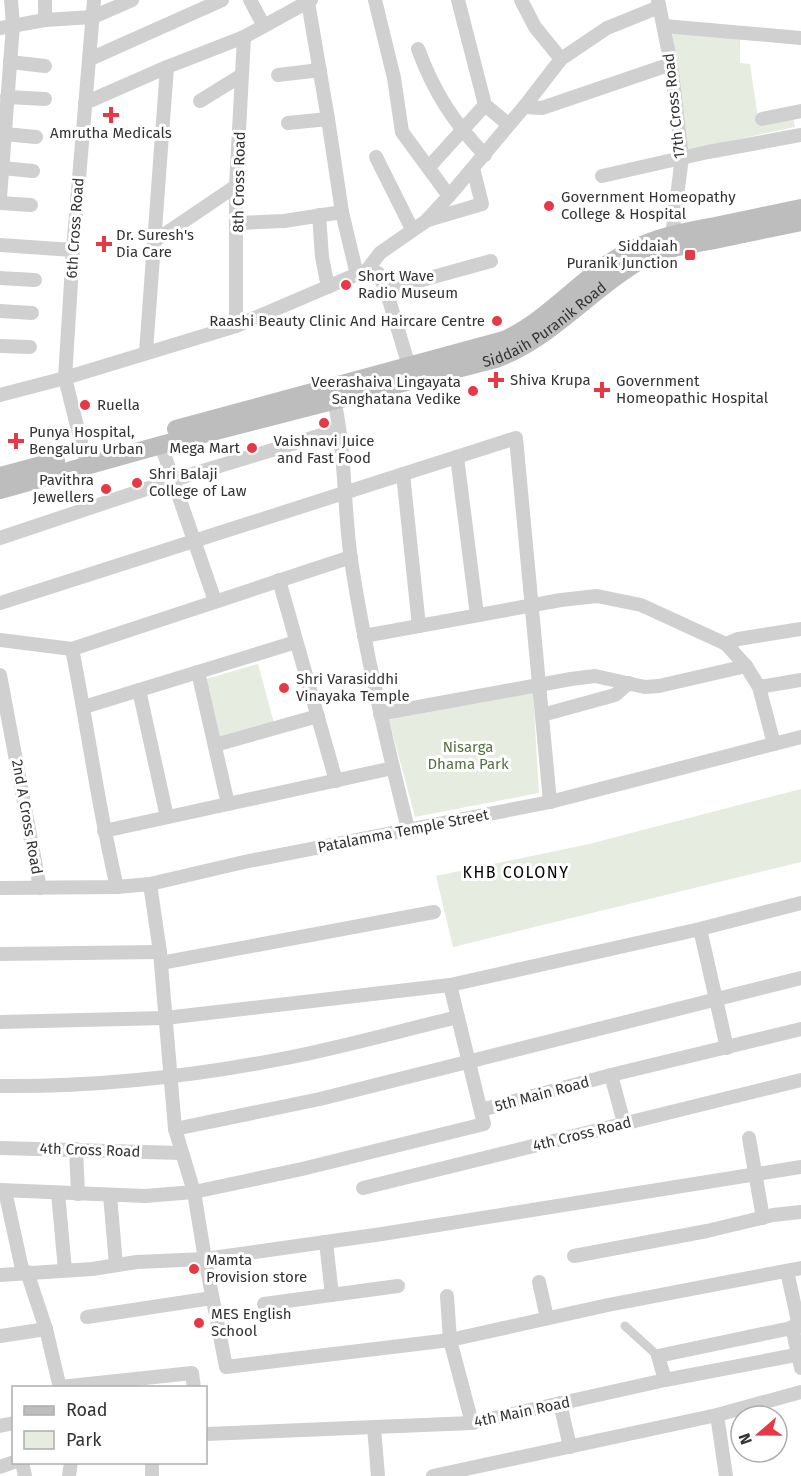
<svg xmlns="http://www.w3.org/2000/svg" width="801" height="1476" font-family="'Fira Sans',sans-serif">
<style>
.green{fill:#e6ecdf}
.lines{fill:none;stroke-linecap:round;stroke-linejoin:round}
.pedestrian{stroke:#d0d0d0;stroke-width:9}
.minor{stroke:#d0d0d0;stroke-width:14}
.secondary{stroke:#bdbdbd;stroke-width:18}
.poi-dot{fill:#e63946;stroke:#fff;stroke-width:2}
.labels{text-anchor:middle;stroke-width:6;stroke-linejoin:round;paint-order:stroke}
.street-label{font-size:15px;fill:#333;stroke:#fff}
.poi-label{font-size:15px;fill:#333;stroke:#fff;text-anchor:start}
.park-label{font-size:15px;fill:#56703f;stroke:#fff}
.neighbourhood-label{font-size:16px;letter-spacing:1.5px;fill:#000;stroke:#fff}
</style>
<rect width="100%" height="100%" fill="#fff"/>
<g class="green">
<polygon points="672,30 740,39 740,63 750,64 759,125 793,117 795,127 688,150"/>
<polygon points="258,664 274,723 219,739 206,679"/>
<polygon points="533,692 539,793 415,817 389,720"/>
<polygon points="801,789 801,862 453,947 436,876 589,844"/>
</g>
<g class="lines">
<polyline class="pedestrian" points="625,1326 658,1356"/>
<g class="minor">
<polyline points="45,0 45,20"/>
<polyline points="250,0 264,26"/>
<polyline points="375,0 394,78 402,132 449,196"/>
<polyline points="458,0 485,105 508,124"/>
<polyline points="521,0 535,27 561,59"/>
<polyline points="658,0 671,64 682,157 671,244"/>
<polyline points="308,2 328,119 342,212 357,275"/>
<polyline points="664,26 801,38"/>
<polyline points="0,28 45,20 93,17 132,0"/>
<path d="M418,49C434,92 453,122 485,155"/>
<polyline points="90,59 222,0"/>
<polyline points="10,62 45,66"/>
<polyline points="278,75 320,70"/>
<polyline points="7,97 45,99"/>
<polyline points="200,101 242,75"/>
<polyline points="85,103 167,67 244,37 311,0"/>
<polyline points="524,107 542,108 671,64"/>
<polyline points="762,119 801,111"/>
<polyline points="288,123 328,119"/>
<polyline points="5,134 36,137"/>
<polyline points="376,157 412,229"/>
<polyline points="429,167 485,105"/>
<polyline points="2,168 33,171"/>
<polyline points="602,176 708,152 801,135"/>
<polyline points="0,198 13,25 11,0"/>
<polyline points="0,203 31,205"/>
<polyline points="319,215 322,257 328,287"/>
<polyline points="428,220 482,204 473,168"/>
<polyline points="238,223 284,221 342,212"/>
<polyline points="156,240 236,186"/>
<polyline points="0,245 73,250"/>
<polyline points="367,270 378,273 386,290 409,366"/>
<polyline points="0,278 35,280"/>
<polyline points="386,290 491,261"/>
<polyline points="0,311 32,313"/>
<polyline points="236,326 236,186 244,37"/>
<polyline points="0,346 30,347"/>
<polyline points="146,352 167,67"/>
<path d="M332,391C346,446 343,504 351,560C365,651 386,740 408,829"/>
<polyline points="0,395 65,378 236,326 367,270 380,253 426,221 449,196 524,107 561,59 607,28 659,7"/>
<polyline points="161,445 215,601"/>
<polyline points="84,454 65,378 73,250 94,0"/>
<polyline points="457,457 477,615"/>
<polyline points="403,474 419,626"/>
<polyline points="0,538 173,480 338,430"/>
<polyline points="279,580 336,781"/>
<polyline points="0,603 516,438 550,802"/>
<polyline points="364,636 561,600 597,596 641,605 726,644 746,666 759,687 774,744"/>
<polyline points="0,640 72,649 351,557"/>
<polyline points="726,644 738,639 801,629"/>
<path d="M72,649C88,728 98,808 117,887"/>
<polyline points="198,672 228,804"/>
<polyline points="0,675 40,888"/>
<polyline points="759,687 801,680"/>
<polyline points="139,690 167,817"/>
<polyline points="84,707 296,642"/>
<polyline points="380,714 571,679 595,676 645,687 659,686 746,666"/>
<polyline points="542,715 615,695 629,683"/>
<polyline points="215,745 318,716"/>
<polyline points="104,831 393,768"/>
<polyline points="150,884 160,952 175,1129 194,1192 205,1259 226,1367 450,1340 608,1305 801,1268"/>
<polyline points="0,888 117,887 150,884 244,862 550,802 801,737"/>
<polyline points="700,929 727,1048"/>
<polyline points="0,954 160,952"/>
<polyline points="161,963 434,912"/>
<polyline points="0,1022 165,1018 450,985 700,929 801,903"/>
<polyline points="611,1075 624,1123"/>
<path d="M0,1086C94,1087 189,1077 281,1059C340,1048 399,1031 458,1017"/>
<polyline points="481,1110 611,1075 801,1029"/>
<polyline points="175,1129 320,1099 801,978"/>
<polyline points="749,1138 763,1218"/>
<polyline points="0,1148 181,1153"/>
<polyline points="76,1149 78,1194"/>
<polyline points="363,1188 801,1080"/>
<polyline points="0,1190 145,1196 194,1192 302,1169 484,1124 450,985"/>
<polyline points="5,1191 22,1269 27,1272 46,1329 60,1388"/>
<polyline points="58,1193 65,1270"/>
<polyline points="110,1195 116,1265"/>
<polyline points="326,1242 332,1295"/>
<polyline points="574,1256 707,1231 773,1215 801,1212"/>
<polyline points="787,1271 799,1326"/>
<polyline points="0,1275 92,1269 137,1262 205,1259 382,1234 801,1167"/>
<polyline points="539,1282 547,1318"/>
<polyline points="447,1296 450,1340 472,1423"/>
<polyline points="264,1304 398,1286"/>
<polyline points="87,1317 212,1298"/>
<polyline points="792,1327 801,1368"/>
<polyline points="0,1336 46,1329"/>
<polyline points="665,1380 801,1354"/>
<polyline points="60,1387 192,1373 194,1388"/>
<polyline points="560,1403 570,1447"/>
<polyline points="717,1415 726,1476"/>
<polyline points="0,1426 14,1423"/>
<polyline points="374,1427 378,1476"/>
<polyline points="206,1434 472,1423 665,1380 658,1356 801,1326"/>
<polyline points="22,1462 25,1476"/>
<polyline points="152,1462 152,1476"/>
<polyline points="0,1467 14,1462"/>
<polyline points="69,1476 71,1462"/>
<polyline points="433,1476 717,1415 801,1392"/>
</g>
<g class="secondary">
<path d="M176,429L504,340C551,319 584,273 631,250C657,237 686,231 715,226C744,220 772,214 801,208"/>
<polyline points="0,476 56,461"/>
<path id="s1" d="M0,490L161,445L496,359C550,339 587,293 636,263C659,248 689,245 715,240C744,234 772,228 801,222"/>
</g>
</g>
<g class="poi-dot">
<path d="M108 106h6v6h6v6h-6v6h-6v-6h-6v-6h6z"/>
<circle cx="549" cy="206" r="6"/>
<path d="M101 235h6v6h6v6h-6v6h-6v-6h-6v-6h6z"/>
<rect x="684" y="249" width="12" height="12" rx="3"/>
<circle cx="346" cy="285" r="6"/>
<circle cx="497" cy="321" r="6"/>
<path d="M493 371h6v6h6v6h-6v6h-6v-6h-6v-6h6z"/>
<path d="M599 381h6v6h6v6h-6v6h-6v-6h-6v-6h6z"/>
<circle cx="473" cy="391" r="6"/>
<circle cx="85" cy="405" r="6"/>
<circle cx="324" cy="423" r="6"/>
<path d="M13 432h6v6h6v6h-6v6h-6v-6h-6v-6h6z"/>
<circle cx="252" cy="448" r="6"/>
<circle cx="137" cy="483" r="6"/>
<circle cx="106" cy="489" r="6"/>
<circle cx="284" cy="688" r="6"/>
<circle cx="194" cy="1269" r="6"/>
<circle cx="199" cy="1323" r="6"/>
</g>
<g class="labels">
<g class="street-label">
<text transform="translate(674 106) rotate(-96)" y="5">17th Cross Road</text>
<text transform="translate(239 182) rotate(-89)" y="5">8th Cross Road</text>
<text transform="translate(75 228) rotate(-86)" y="5">6th Cross Road</text>
<text dy="5" stroke="none"><textPath href="#s1" startOffset="572">Siddaih Puranik Road</textPath></text>
<text transform="translate(27 817) rotate(80)" y="5">2nd A Cross Road</text>
<text transform="translate(403 831) rotate(-11)" y="5">Patalamma Temple Street</text>
<text transform="translate(542 1094) rotate(-15)" y="5">5th Main Road</text>
<text transform="translate(582 1134) rotate(-14)" y="5">4th Cross Road</text>
<text transform="translate(90 1150) rotate(2)" y="5">4th Cross Road</text>
<text transform="translate(522 1412) rotate(-12)" y="5">4th Main Road</text>
</g>
<g class="poi-label">
<text x="111" y="138" text-anchor="middle">Amrutha Medicals</text>
<text x="561" y="202">Government Homeopathy<tspan x="561" dy="17">College &amp; Hospital</tspan></text>
<text x="116" y="240">Dr. Suresh's<tspan x="116" dy="17">Dia Care</tspan></text>
<text x="678" y="251" text-anchor="end">Siddaiah<tspan x="678" dy="17">Puranik Junction</tspan></text>
<text x="358" y="281">Short Wave<tspan x="358" dy="17">Radio Museum</tspan></text>
<text x="485" y="326" text-anchor="end">Raashi Beauty Clinic And Haircare Centre</text>
<text x="510" y="385">Shiva Krupa</text>
<text x="616" y="386">Government<tspan x="616" dy="17">Homeopathic Hospital</tspan></text>
<text x="461" y="387" text-anchor="end">Veerashaiva Lingayata<tspan x="461" dy="17">Sanghatana Vedike</tspan></text>
<text x="97" y="410">Ruella</text>
<text x="29" y="437">Punya Hospital,<tspan x="29" dy="17">Bengaluru Urban</tspan></text>
<text x="324" y="446" text-anchor="middle">Vaishnavi Juice<tspan x="324" dy="17">and Fast Food</tspan></text>
<text x="240" y="453" text-anchor="end">Mega Mart</text>
<text x="149" y="479">Shri Balaji<tspan x="149" dy="17">College of Law</tspan></text>
<text x="94" y="485" text-anchor="end">Pavithra<tspan x="94" dy="17">Jewellers</tspan></text>
<text x="296" y="684">Shri Varasiddhi<tspan x="296" dy="17">Vinayaka Temple</tspan></text>
<text x="206" y="1265">Mamta<tspan x="206" dy="17">Provision store</tspan></text>
<text x="211" y="1319">MES English<tspan x="211" dy="17">School</tspan></text>
</g>
<g class="park-label">
<text x="468" y="752">Nisarga<tspan x="468" dy="17">Dhama Park</tspan></text>
</g>
<g class="neighbourhood-label">
<text x="516" y="878">KHB COLONY</text>
</g>
</g>
<rect x="12" y="1386" width="195" height="78" fill="#ffffff" stroke="#adadad" stroke-width="1.5"/>
<rect x="24" y="1406" width="30" height="9" fill="#bdbdbd" stroke="#adadad" stroke-width="1.5"/>
<text x="66" y="1416" font-size="18" fill="#333333">Road</text>
<rect x="24" y="1431" width="30" height="18" fill="#e6ecdf" stroke="#adadad" stroke-width="1.5"/>
<text x="66" y="1446" font-size="18" fill="#333333">Park</text>
<g transform="translate(759 1434) rotate(250)"><circle r="28" fill="#ffffff" stroke="#adadad" stroke-width="1.5"/>
<path d="M0-4.5L10 22L0 15L-10 22Z" fill="#e63946"/>
<text y="-9" font-size="16" font-weight="bold" text-anchor="middle" fill="#333333">N</text>
</g>
</svg>
